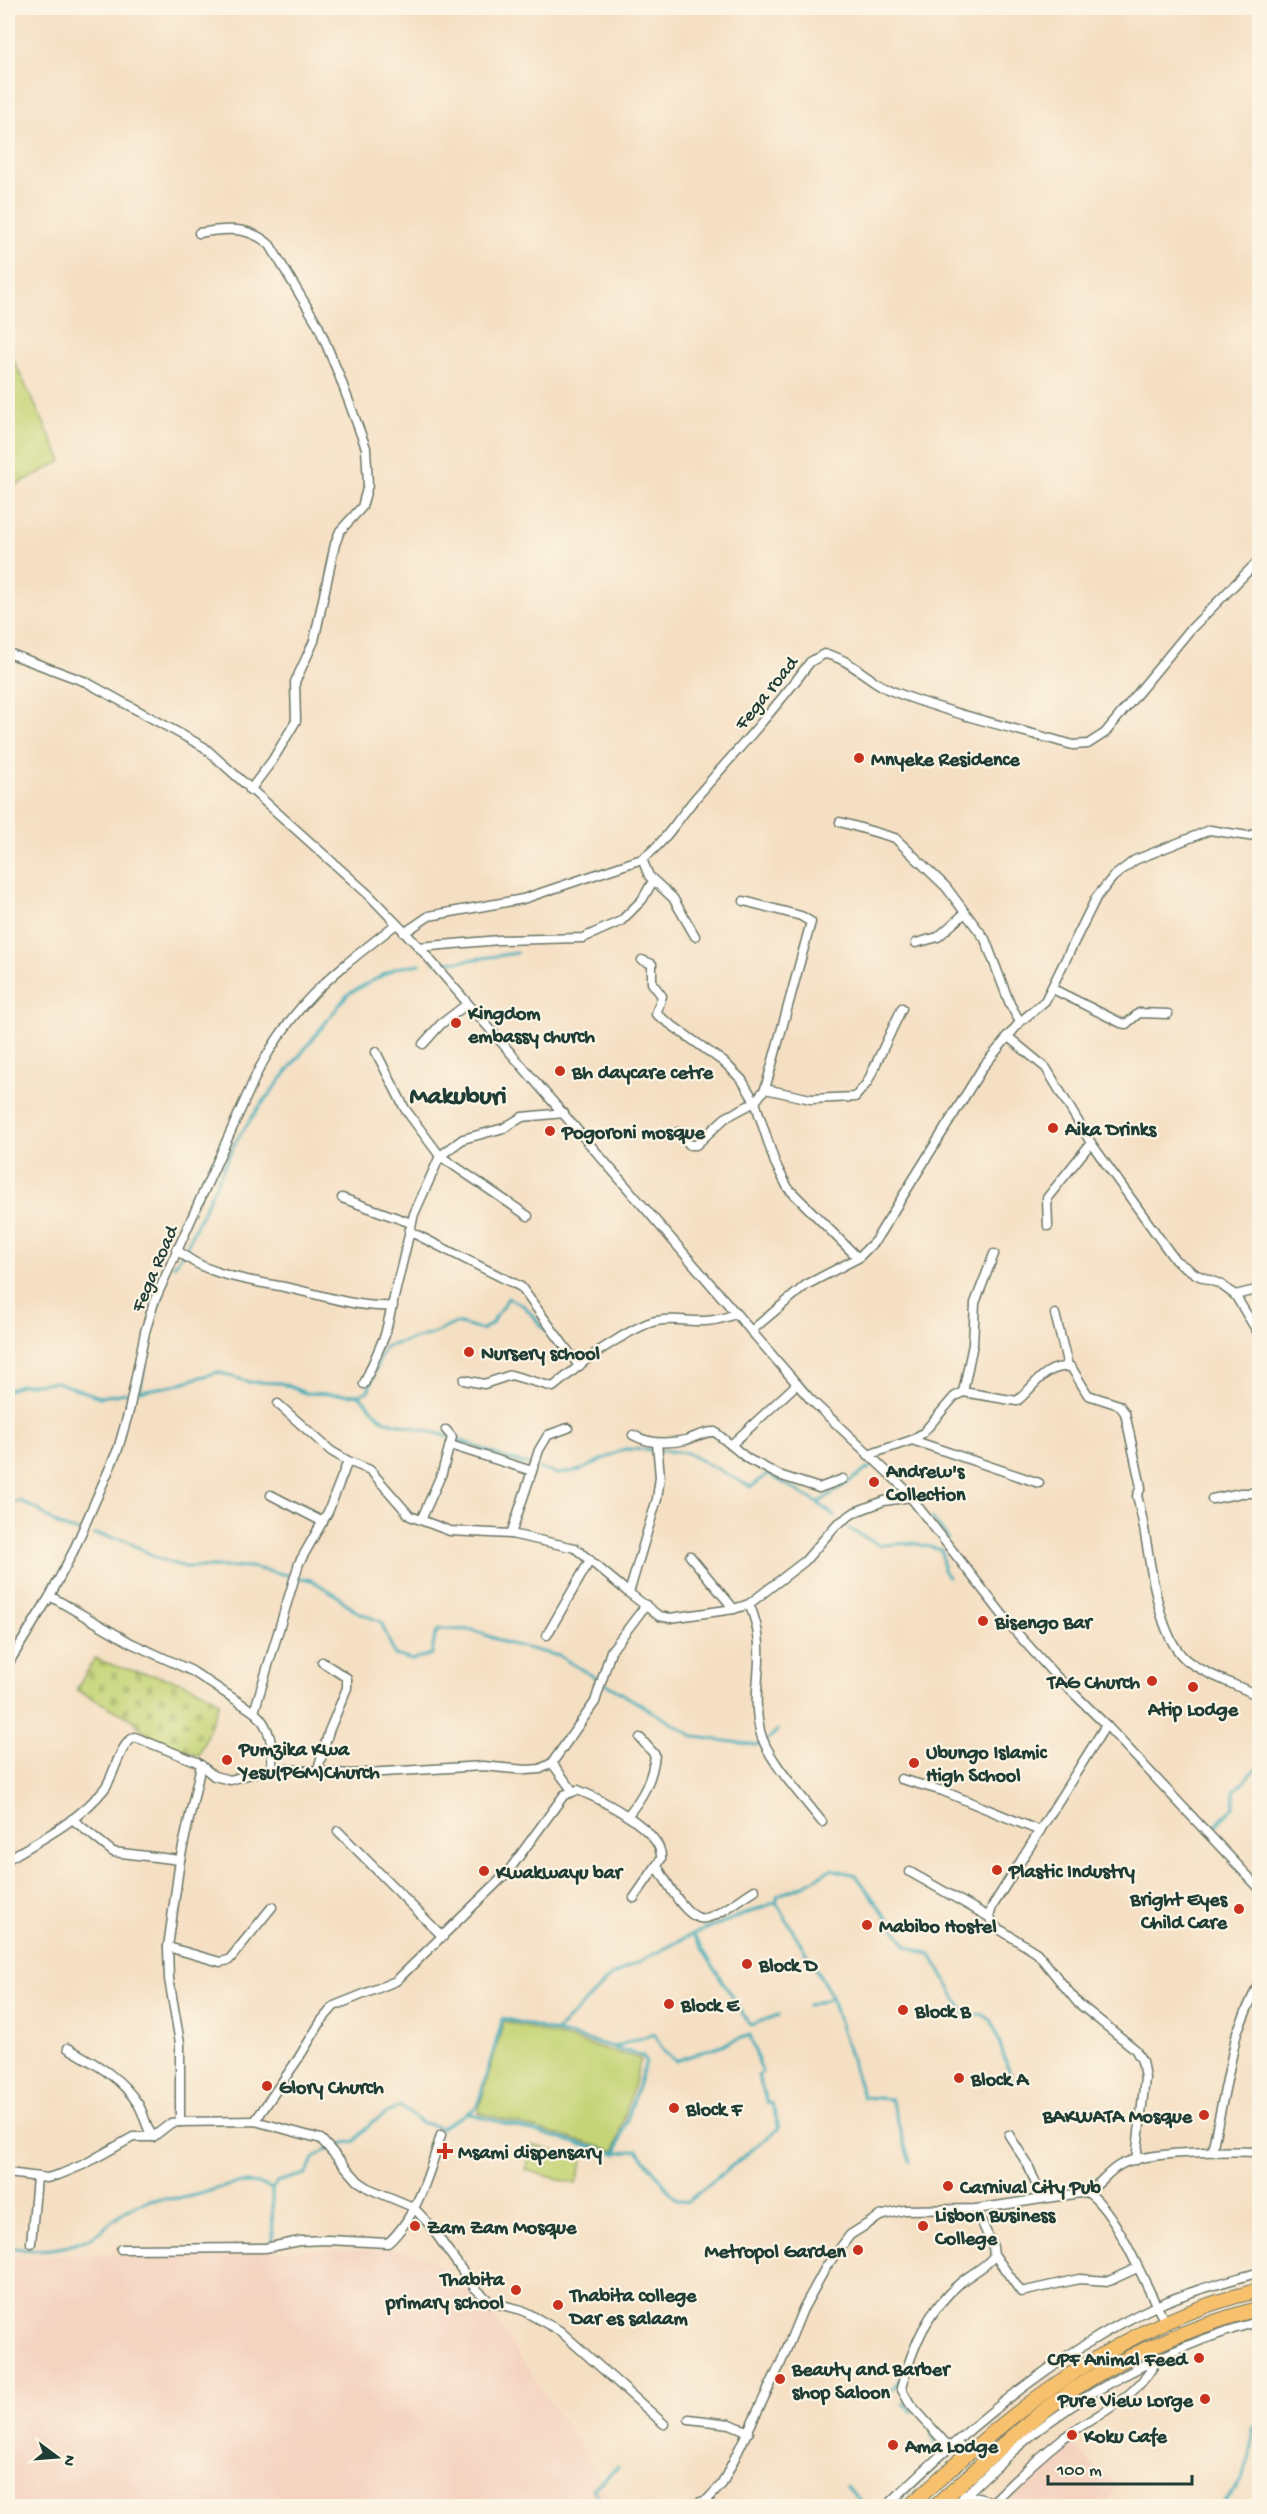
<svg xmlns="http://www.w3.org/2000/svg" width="1267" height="2514" font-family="'Gochi Hand',sans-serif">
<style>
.built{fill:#f4d3c0}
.cemetery{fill:url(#cemetery-stones);stroke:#728855;stroke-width:1.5}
.pitch{fill:#c5d476;stroke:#728855;stroke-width:1.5}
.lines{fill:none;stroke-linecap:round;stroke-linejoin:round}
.stream{stroke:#3babb8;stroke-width:3}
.minor-casing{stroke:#6a7666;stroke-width:11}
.primary-casing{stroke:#6a7666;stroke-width:16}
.minor{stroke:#fff;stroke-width:8}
.primary{stroke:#f7c06c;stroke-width:14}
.poi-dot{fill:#c8321e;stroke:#fcf5e5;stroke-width:2}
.labels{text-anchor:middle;stroke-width:4.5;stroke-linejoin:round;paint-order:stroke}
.street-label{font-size:20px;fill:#1f3d34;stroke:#fcf5e5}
.poi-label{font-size:20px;font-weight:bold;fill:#1f3d34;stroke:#fcf5e5;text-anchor:start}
.district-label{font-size:26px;font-weight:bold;fill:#1f3d34;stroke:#fcf5e5}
</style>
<defs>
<pattern id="cemetery-stones" width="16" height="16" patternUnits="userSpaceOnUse" patternTransform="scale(1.5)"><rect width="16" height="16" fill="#c5d476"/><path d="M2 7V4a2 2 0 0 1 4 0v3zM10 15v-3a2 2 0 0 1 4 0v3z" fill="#a9b767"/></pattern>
</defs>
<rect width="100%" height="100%" fill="#fcf5e5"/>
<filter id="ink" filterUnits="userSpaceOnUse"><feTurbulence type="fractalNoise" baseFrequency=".0167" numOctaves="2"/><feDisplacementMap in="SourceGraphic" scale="12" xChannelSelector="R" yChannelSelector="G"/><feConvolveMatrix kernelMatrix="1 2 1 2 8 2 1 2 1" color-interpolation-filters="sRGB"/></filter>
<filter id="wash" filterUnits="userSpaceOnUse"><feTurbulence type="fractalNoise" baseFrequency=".008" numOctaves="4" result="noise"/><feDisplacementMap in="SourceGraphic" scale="24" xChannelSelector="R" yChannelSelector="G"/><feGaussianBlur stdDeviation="1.35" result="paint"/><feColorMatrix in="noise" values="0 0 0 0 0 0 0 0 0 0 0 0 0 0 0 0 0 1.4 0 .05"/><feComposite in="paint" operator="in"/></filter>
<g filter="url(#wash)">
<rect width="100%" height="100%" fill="#f5dfc3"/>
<g class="built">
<polygon points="398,2249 432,2259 487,2307 596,2471 614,2506 8,2506 8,2258 127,2253"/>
<polygon points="1063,2441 1072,2443 1095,2468 1118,2486 1101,2506 1008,2506 998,2499"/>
</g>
<path class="cemetery" d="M95,1658C133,1677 185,1673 219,1702L199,1756L147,1735L132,1719L76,1690Z"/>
<g class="pitch">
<polygon points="8,349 62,461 8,489"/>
<polygon points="504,2021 641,2059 615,2151 478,2112"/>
<polygon points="532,2145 583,2159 576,2184 525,2170"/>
</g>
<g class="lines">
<g class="stream">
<polyline points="434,962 462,961 517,953"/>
<polyline points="174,1266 185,1250 236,1141 257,1110 348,994 396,968 420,964"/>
<polyline points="162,1294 151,1329 140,1391 171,1386 218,1372 249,1382 281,1383 305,1393 359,1395 383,1420 452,1437 502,1457 557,1474 581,1470 624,1449 658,1450 687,1453 751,1487 768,1474 818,1503 876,1463"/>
<polyline points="793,1374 839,1421"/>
<polyline points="8,1390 20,1385 56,1382 100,1397 126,1393"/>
<polyline points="359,1395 368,1391 384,1347 432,1334 456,1323 482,1330 491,1324 508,1298 524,1306 563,1350"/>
<polyline points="818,1503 835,1517"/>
<path d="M8,1506L20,1500C27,1507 34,1506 41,1512C54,1523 61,1529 79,1531"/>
<polyline points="932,1518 948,1538"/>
<polyline points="848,1528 879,1545 913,1543 942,1550 943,1570 948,1577"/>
<polyline points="94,1534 125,1540 159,1559 185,1567 250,1567 311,1580 335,1594 354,1610 381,1622 395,1655 412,1660 432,1654 435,1635 439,1629 473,1630 506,1643 559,1656 695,1737 756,1745 764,1743 778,1730"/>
<polyline points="1209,1832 1234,1807 1234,1791 1260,1764"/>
<polyline points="776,1902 830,1993 863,2097 891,2099 910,2162"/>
<polyline points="693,1934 750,2025 779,2015"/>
<polyline points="808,2005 829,1999 830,1994"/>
<polyline points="614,2048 643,2056 646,2062 616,2154"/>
<polyline points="468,2113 616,2154 637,2150 675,2198 687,2202 779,2128 772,2104 767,2102 758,2076 762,2072 750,2035 676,2061 665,2053 654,2034 613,2047 556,2032"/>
<polyline points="272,2189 277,2182 305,2174 316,2156 332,2146 355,2141 373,2121 400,2106 420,2122 441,2128 477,2107 503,2018 556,2032 611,1976 693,1934 776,1902 778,1895 803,1886 831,1869 856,1875 907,1946 931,1955 966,2016 982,2014 992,2021 1013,2083"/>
<path d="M8,2247C36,2252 66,2251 93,2236C108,2227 121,2211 138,2204C153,2197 171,2200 188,2197C216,2191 244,2174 272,2189L273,2246"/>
<polyline points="1251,2324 1260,2353"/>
<polyline points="1215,2331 1260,2317"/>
<polyline points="1164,2350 1201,2336"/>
<polyline points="1100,2380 1153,2355"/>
<polyline points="892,2390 901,2378"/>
<polyline points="903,2403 912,2412"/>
<polyline points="846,2486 867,2506"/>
<polyline points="899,2500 943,2459 931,2433"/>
<polyline points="623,2502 625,2506"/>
<polyline points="605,2506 593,2489 618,2467"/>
<path d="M1219,2506C1223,2500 1230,2496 1235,2489C1247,2471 1254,2450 1252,2429L1260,2420"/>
</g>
</g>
</g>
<g filter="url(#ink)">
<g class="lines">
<defs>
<g id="minor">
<path d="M199,233C226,228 249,226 270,245L318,325L339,375L366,448L368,485L362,507L340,531L335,544L314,641L295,682L296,721L272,761L250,790"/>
<polyline points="8,653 86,682 204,747 369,895 419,947 810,1399 901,1485 1016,1632 1053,1673 1106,1725 1260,1889"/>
<polyline points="840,822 895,838 946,887 985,939 1010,1004 1020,1022"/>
<polyline points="642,859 649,876 673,898 695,936"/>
<path d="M404,933L429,916L523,899L642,859C666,842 680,815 700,793C737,750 776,709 810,662L824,654C849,657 869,682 892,691C951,714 1013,728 1073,745L1088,744L1105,733L1189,631L1260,559"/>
<polyline points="916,943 938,937 965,913"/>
<polyline points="419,947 499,940 583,938 621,921 642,900 653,881"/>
<polyline points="642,960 652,964 652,983 662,996 656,1014 725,1063 742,1080 755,1102 775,1163 788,1188 858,1258"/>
<polyline points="1053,989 1121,1023 1126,1024 1139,1013 1168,1014"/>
<polyline points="1007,1036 1046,1068 1091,1143 1175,1260 1197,1275 1220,1284 1235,1295 1260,1336"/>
<polyline points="423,1044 441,1024 467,1004"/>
<polyline points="376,1052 405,1109 440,1156 528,1216"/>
<polyline points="765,1089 811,1099 855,1097 867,1083 902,1008"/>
<polyline points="678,1132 690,1145 696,1145 725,1118 755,1102 765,1089 771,1068 811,922 801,916 744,901"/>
<polyline points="342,1198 411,1223"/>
<polyline points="1048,1226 1047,1198 1091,1143"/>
<path d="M409,1231L521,1287L579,1366C592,1354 639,1324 656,1321C687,1316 700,1328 735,1314"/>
<path d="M176,1249C204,1275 248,1280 284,1287C320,1294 355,1308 393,1306"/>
<polyline points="1235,1295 1260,1289"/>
<polyline points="1055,1314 1068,1366"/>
<polyline points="751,1331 806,1285 858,1258 875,1241 983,1067 1020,1022 1045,1001 1096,898 1113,877 1135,860 1210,830 1248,836 1260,832"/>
<polyline points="464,1380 484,1384 511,1375 553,1387 579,1366"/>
<polyline points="364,1384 385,1335 414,1214 440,1156 463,1139 504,1128 522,1117 564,1113"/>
<polyline points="963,1392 973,1344 975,1303 994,1254"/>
<polyline points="278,1404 331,1451 348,1461 370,1470 410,1516 450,1531 511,1534 575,1548 629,1593 659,1616 670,1618 734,1609 749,1604 805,1561 836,1525 855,1512 884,1501 911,1497"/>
<path d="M633,1435C649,1444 668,1444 686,1440C697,1437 704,1431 715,1432L748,1459L779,1475L819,1488L843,1479"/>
<polyline points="912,1440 1039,1483"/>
<polyline points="732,1444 797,1384"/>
<polyline points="450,1445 532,1471"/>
<path d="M868,1455L912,1440L923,1433L954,1397L963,1392L1017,1401C1034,1387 1045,1364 1071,1367L1088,1395L1119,1405L1125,1413L1141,1487L1137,1496C1150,1539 1152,1636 1189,1662C1210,1677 1237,1684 1260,1697"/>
<polyline points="271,1495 323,1522"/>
<polyline points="1212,1499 1241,1493 1260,1493"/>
<polyline points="421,1520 442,1473 452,1437 446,1430"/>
<polyline points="511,1534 539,1450 548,1435 568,1428"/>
<polyline points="690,1556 734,1609"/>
<polyline points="629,1593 657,1499 660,1477 657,1443"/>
<path d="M50,1596L131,1643L192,1671L254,1712C271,1726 273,1747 272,1768"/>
<path d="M749,1604C771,1653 749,1684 760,1731C767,1760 803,1797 822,1822"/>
<polyline points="547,1635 590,1560"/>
<path d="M8,1664L50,1596L73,1552L118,1449L129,1411L145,1332L154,1302L258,1071C296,1000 333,974 395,925"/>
<polyline points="254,1712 299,1563 328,1512 348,1461"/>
<polyline points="1106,1725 992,1907 989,1917 996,1927 1037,1953 1078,2003 1135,2049 1142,2061 1145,2078 1136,2160"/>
<polyline points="552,1763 572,1790"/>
<polyline points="317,1772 329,1731 347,1688 347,1678 322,1662"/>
<polyline points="901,1779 943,1791 1040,1831"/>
<path d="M627,1816C643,1797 652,1780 655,1755L640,1738"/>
<polyline points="72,1819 113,1852 180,1860"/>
<polyline points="338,1831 443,1937"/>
<path d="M8,1859C42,1839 80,1820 105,1788C115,1774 119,1744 135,1737L197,1762L214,1776L230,1780L272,1768L350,1774L483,1766L526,1770L540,1769L552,1763L595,1702L611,1651L646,1605"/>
<path d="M657,1866C666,1880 687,1923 706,1918C722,1914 740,1899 755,1890"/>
<polyline points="910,1872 989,1917"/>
<polyline points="168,1947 220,1962 229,1960 272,1907"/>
<path d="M68,2048C94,2063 121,2077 138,2104C145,2115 145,2126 153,2137"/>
<path d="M255,2121L298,2059L322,2020L334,2006L396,1981L507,1873L564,1795L578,1790C600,1799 664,1830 661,1859L634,1898"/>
<polyline points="180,2122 180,2043 169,1979 168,1947 180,1860 201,1765"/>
<polyline points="1009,2135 1028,2165 1042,2198"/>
<polyline points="1212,2151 1237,2032 1260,1980"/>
<polyline points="8,2173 47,2178 61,2174 85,2164 133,2137 153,2137 171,2123 180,2122 255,2121 321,2139 358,2181 370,2189 413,2207 429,2224 474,2287 490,2302 522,2310 560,2331 664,2424"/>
<path d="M1087,2192C1117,2211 1146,2288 1165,2322"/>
<polyline points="31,2243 37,2178"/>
<path d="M121,2249L265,2248L300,2241L328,2240L388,2243C417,2217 430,2171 441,2135"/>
<polyline points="994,2254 1021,2292 1079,2279 1109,2281 1137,2268"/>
<polyline points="689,2419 730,2424 749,2432"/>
<path d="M967,2452L960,2446H948L910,2404L901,2388C913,2346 927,2311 960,2283C971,2273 985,2268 994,2256L993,2247L976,2209"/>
<polyline points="964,2494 1007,2506"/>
<path d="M994,2501C1016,2479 1038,2458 1062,2439C1097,2413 1139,2399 1158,2357"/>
<path d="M689,2506L707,2500L722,2484L780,2365L803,2309L826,2267L850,2235L880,2216L904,2210L976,2209L1087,2192C1100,2185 1107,2172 1120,2165C1145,2151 1228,2151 1260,2152"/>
<path d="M887,2506C964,2430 1056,2352 1156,2306C1189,2291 1225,2282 1260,2272"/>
<path d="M954,2506C983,2479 1013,2448 1046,2424C1109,2378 1184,2342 1260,2321"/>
</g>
<g id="primary">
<path d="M910,2506C1010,2411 1122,2322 1260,2290"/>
<path d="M936,2506C974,2472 1011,2435 1053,2404C1114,2358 1187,2328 1260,2308"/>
</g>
</defs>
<use href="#minor" class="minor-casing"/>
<use href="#primary" class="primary-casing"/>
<use href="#minor" class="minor"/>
<use href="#primary" class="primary"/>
</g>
</g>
<g class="poi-dot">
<circle cx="859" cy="758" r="6"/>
<circle cx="456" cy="1023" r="6"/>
<circle cx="560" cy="1071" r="6"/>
<circle cx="1053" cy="1128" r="6"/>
<circle cx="550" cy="1131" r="6"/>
<circle cx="469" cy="1352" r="6"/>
<circle cx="874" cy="1482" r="6"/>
<circle cx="983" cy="1621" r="6"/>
<circle cx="1152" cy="1681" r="6"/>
<circle cx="1193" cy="1687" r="6"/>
<circle cx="227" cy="1760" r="6"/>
<circle cx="914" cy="1763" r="6"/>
<circle cx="997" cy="1870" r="6"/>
<circle cx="484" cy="1871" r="6"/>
<circle cx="1239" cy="1909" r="6"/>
<circle cx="867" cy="1925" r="6"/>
<circle cx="747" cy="1964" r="6"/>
<circle cx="669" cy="2004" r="6"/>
<circle cx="903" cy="2010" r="6"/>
<circle cx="959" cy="2078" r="6"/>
<circle cx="267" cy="2086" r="6"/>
<circle cx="674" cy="2108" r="6"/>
<circle cx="1204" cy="2115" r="6"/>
<path d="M442 2142h6v6h6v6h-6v6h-6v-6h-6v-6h6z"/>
<circle cx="948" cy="2186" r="6"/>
<circle cx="415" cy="2226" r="6"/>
<circle cx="923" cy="2226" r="6"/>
<circle cx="858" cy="2250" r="6"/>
<circle cx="516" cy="2290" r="6"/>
<circle cx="558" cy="2305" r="6"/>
<circle cx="1199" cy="2358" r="6"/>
<circle cx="780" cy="2379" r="6"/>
<circle cx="1205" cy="2399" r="6"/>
<circle cx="1072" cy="2435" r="6"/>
<circle cx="893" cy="2445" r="6"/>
</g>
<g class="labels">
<g class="street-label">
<text transform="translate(765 692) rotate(-51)" y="7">Fega road</text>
<text transform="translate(153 1268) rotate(-67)" y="7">Fega Road</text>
</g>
<g class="poi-label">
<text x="871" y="765">Mnyeke Residence</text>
<text x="468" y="1019">Kingdom<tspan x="468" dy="23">embassy church</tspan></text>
<text x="572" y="1078">Bh daycare cetre</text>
<text x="1065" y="1135">Aika Drinks</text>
<text x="562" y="1138">Pogoroni mosque</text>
<text x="481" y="1359">Nursery school</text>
<text x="886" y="1477">Andrew's<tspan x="886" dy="23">Collection</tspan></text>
<text x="995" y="1628">Bisengo Bar</text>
<text x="1140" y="1688" text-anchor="end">TAG Church</text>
<text x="1193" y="1715" text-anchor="middle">Atip Lodge</text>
<text x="239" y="1755">Pumzika Kwa<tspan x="239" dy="23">Yesu(PGM)Church</tspan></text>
<text x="926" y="1758">Ubungo Islamic<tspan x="926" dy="23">High School</tspan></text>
<text x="1009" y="1877">Plastic Industry</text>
<text x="496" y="1878">Kwakwayu bar</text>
<text x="1227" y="1905" text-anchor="end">Bright Eyes<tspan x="1227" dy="23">Child Care</tspan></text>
<text x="879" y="1932">Mabibo Hostel</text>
<text x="759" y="1971">Block D</text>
<text x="681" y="2011">Block E</text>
<text x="915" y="2017">Block B</text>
<text x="971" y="2085">Block A</text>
<text x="279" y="2093">Glory Church</text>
<text x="686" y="2115">Block F</text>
<text x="1192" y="2122" text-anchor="end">BAKWATA Mosque</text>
<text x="458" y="2158">Msami dispensary</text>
<text x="960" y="2193">Carnival City Pub</text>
<text x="935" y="2221">Lisbon Business<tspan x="935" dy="23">College</tspan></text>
<text x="427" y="2233">Zam Zam Mosque</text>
<text x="846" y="2257" text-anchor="end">Metropol Garden</text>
<text x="504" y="2285" text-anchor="end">Thabita<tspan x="504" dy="23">primary school</tspan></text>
<text x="570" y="2301">Thabita college<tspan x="570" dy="23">Dar es salaam</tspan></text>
<text x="1187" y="2365" text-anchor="end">CPF Animal Feed</text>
<text x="792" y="2375">Beauty and Barber<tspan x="792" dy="23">shop Saloon</tspan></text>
<text x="1193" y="2406" text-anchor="end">Pure View Lorge</text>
<text x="1084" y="2442">Koku Cafe</text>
<text x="905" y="2452">Ama Lodge</text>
</g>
<g class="district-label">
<text x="458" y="1103">Makuburi</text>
</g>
</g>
<rect width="1267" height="2514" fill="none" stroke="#fcf5e5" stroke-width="30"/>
<g transform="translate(57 2457) rotate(106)" stroke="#fcf5e5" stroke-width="4.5" paint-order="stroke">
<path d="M0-4.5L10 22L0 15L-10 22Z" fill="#1f3d34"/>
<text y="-9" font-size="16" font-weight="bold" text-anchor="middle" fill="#1f3d34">N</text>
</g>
<path d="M1048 2475v9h144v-9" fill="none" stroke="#1f3d34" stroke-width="3"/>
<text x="1057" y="2475" font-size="18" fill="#1f3d34" stroke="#fcf5e5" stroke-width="4.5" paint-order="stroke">100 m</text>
</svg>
